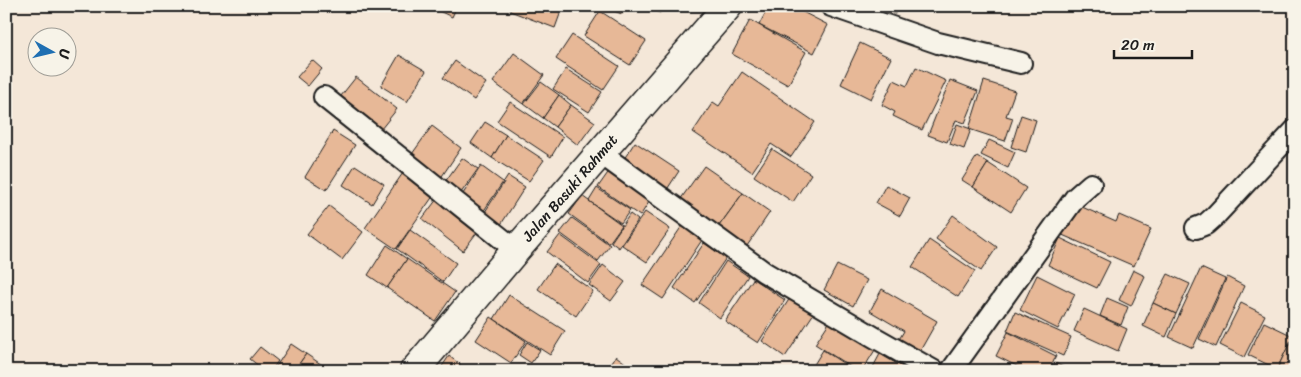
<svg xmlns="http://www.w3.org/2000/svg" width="1301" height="377" font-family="Sriracha,sans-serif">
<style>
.building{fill:#e7b897;stroke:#1c1c1c}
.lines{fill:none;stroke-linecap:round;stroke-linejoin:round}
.minor-casing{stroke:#1c1c1c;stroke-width:24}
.secondary-casing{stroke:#1c1c1c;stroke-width:31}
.minor{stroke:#f7f3e8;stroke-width:20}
.secondary{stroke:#f7f3e8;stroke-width:28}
.labels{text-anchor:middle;stroke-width:4;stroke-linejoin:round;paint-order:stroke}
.street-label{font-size:15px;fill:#1c1c1c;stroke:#f7f3e8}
</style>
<rect width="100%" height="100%" fill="#f4e7d8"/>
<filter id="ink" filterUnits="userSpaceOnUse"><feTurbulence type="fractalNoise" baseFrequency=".02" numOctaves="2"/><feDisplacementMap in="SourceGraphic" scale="10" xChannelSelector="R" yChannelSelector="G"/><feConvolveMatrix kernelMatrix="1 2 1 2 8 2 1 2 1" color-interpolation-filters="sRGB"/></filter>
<g filter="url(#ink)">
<g class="building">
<polygon points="428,6 457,6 452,17"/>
<polygon points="512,6 563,6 555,28 510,11"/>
<polygon points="600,6 625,6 622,14"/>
<polygon points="640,6 663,6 660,13"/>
<polygon points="769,6 791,6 828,25 814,53 759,25"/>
<polygon points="879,6 898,6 895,14"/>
<polygon points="600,11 646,41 630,65 584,36"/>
<polygon points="750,20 806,52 788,85 732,54"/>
<polygon points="572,35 619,66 603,90 556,59"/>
<polygon points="860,43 891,58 871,99 841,84"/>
<polygon points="514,53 544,75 523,104 493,82"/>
<polygon points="399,55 426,71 407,102 381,86"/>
<polygon points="312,60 322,69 308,86 297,77"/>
<polygon points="455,61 486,83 474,100 443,78"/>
<polygon points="916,67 946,81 922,130 893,116 895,112 882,105 894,80 907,86"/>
<polygon points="566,69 602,92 589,112 553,89"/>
<polygon points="742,72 815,122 791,157 771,144 752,172 693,132 713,102 719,106"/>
<polygon points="356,77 397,109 377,134 337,101"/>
<polygon points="950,80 978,91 965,123 956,120 947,142 928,135"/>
<polygon points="984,81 1015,91 1006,116 1013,118 1005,141 969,129"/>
<polygon points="541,82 559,95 543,118 524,104"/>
<polygon points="559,95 571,105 555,127 543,118"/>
<polygon points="510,102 563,137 551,157 497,121"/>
<polygon points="571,105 595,122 578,145 555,127"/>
<polygon points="1021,115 1036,120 1026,152 1011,147"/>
<polygon points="485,122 506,135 492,158 471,143"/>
<polygon points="957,124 971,129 964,149 950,144"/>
<polygon points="432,126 461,148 438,182 407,161"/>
<polygon points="333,131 355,145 326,190 305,177"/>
<polygon points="506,135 544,160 529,181 492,158"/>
<polygon points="989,140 1015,152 1008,168 981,155"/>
<polygon points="635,142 679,171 666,191 622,162"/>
<polygon points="772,149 811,174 793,202 754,176"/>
<polygon points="977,156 988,163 973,187 962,180"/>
<polygon points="462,158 478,169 458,197 442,186"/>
<polygon points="988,163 1026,188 1011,212 973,187"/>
<polygon points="355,165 384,184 372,204 343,185"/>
<polygon points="481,166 503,182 483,212 461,197"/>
<polygon points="704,166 743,193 719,226 680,200"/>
<polygon points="612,167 653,196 640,216 598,187"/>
<polygon points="405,170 436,192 396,249 365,228"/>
<polygon points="508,176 525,187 500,226 483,215"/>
<polygon points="886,185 910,198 900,216 876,203"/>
<polygon points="597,188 630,210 621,223 589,201"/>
<polygon points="743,193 770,212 747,246 719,226"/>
<polygon points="582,196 622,225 609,243 569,214"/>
<polygon points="437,199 478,231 463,251 422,219"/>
<polygon points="1073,203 1116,222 1119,215 1151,229 1134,266 1060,234"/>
<polygon points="329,206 363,232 342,260 307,234"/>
<polygon points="645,212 670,229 647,262 622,245"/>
<polygon points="630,214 638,220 619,248 611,242"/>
<polygon points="953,215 997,247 981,271 936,239"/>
<polygon points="572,218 610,245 598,261 560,233"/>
<polygon points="684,223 704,237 663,299 642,285"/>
<polygon points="410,230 456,263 443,282 397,249"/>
<polygon points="560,235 601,265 588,283 547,252"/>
<polygon points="1060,238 1110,262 1097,288 1048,265"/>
<polygon points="929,240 975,271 958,297 912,267"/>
<polygon points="704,243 726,258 695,303 674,288"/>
<polygon points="387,245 407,259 387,288 368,275"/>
<polygon points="407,259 455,292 435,321 387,288"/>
<polygon points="726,261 748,276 720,318 699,303"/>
<polygon points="555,264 593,291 576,316 538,289"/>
<polygon points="603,265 625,282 611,301 589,285"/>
<polygon points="837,265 867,280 853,306 824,290"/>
<polygon points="1201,268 1225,279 1193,348 1169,337"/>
<polygon points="1133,270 1145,276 1131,306 1119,300"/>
<polygon points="1168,274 1190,284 1176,314 1153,303"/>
<polygon points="1037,275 1075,294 1058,329 1020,310"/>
<polygon points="1227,277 1244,286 1216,347 1199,339"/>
<polygon points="753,279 785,300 758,343 725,321"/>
<polygon points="882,289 937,321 916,358 895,346 904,331 870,311"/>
<polygon points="509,295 565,331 550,355 494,319"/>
<polygon points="790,298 814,313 785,357 762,341"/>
<polygon points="1107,298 1128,307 1121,325 1100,316"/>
<polygon points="1153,303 1176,314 1166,337 1143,326"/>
<polygon points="1241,303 1265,315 1244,357 1220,345"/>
<polygon points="1084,309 1127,329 1118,351 1074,331"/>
<polygon points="1015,312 1071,337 1063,356 1007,331"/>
<polygon points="491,317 526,341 511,363 476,340"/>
<polygon points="830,321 875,350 862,371 857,371 815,344"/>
<polygon points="1264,322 1293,336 1277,369 1248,355"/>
<polygon points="1008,332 1056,356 1049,371 1027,371 996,356"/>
<polygon points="1293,336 1295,337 1295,371 1280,371 1277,369"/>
<polygon points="527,342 540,350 531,363 519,355"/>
<polygon points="291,344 306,354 294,371 273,371"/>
<polygon points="260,347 278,361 271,371 265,371 250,359"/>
<polygon points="823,350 855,371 810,371"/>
<polygon points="306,354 331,371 294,371"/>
<polygon points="880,354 909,371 871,371"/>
<polygon points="449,356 468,371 439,371"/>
<polygon points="616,356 636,371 606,371"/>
<polygon points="1055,363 1071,371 1051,371"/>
<polygon points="998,365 1010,371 995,371"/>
</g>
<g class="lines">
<defs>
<g id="minor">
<polyline points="831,6 938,43 1021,63"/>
<polyline points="324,97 516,250"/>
<polyline points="600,153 764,272 874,337 934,371"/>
<polyline points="1196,228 1206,224 1215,216 1295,130"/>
<polyline points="951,371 1075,198 1091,184"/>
</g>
<polyline id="secondary" points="414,371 516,250 728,6"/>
</defs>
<use href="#minor" class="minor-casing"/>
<use href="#secondary" class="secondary-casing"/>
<use href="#minor" class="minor"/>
<use href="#secondary" class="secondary"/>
</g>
</g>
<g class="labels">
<g class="street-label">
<text transform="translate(570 188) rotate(-49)" y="5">Jalan Basuki Rahmat</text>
</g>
</g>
<rect width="1301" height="377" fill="none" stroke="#f7f3e8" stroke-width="25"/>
<rect x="12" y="12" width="1276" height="352" fill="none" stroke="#1c1c1c" stroke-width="2" filter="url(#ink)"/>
<g transform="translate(52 52) rotate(98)"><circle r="24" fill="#f7f3e8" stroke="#9f9d96"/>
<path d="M0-4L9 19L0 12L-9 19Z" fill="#1f6fb2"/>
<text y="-8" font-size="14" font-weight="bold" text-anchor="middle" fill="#1c1c1c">U</text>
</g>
<path d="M1114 50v8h78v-8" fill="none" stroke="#1c1c1c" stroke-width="2.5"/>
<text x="1121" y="50" font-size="15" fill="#1c1c1c" stroke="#f7f3e8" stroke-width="4" paint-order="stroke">20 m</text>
</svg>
